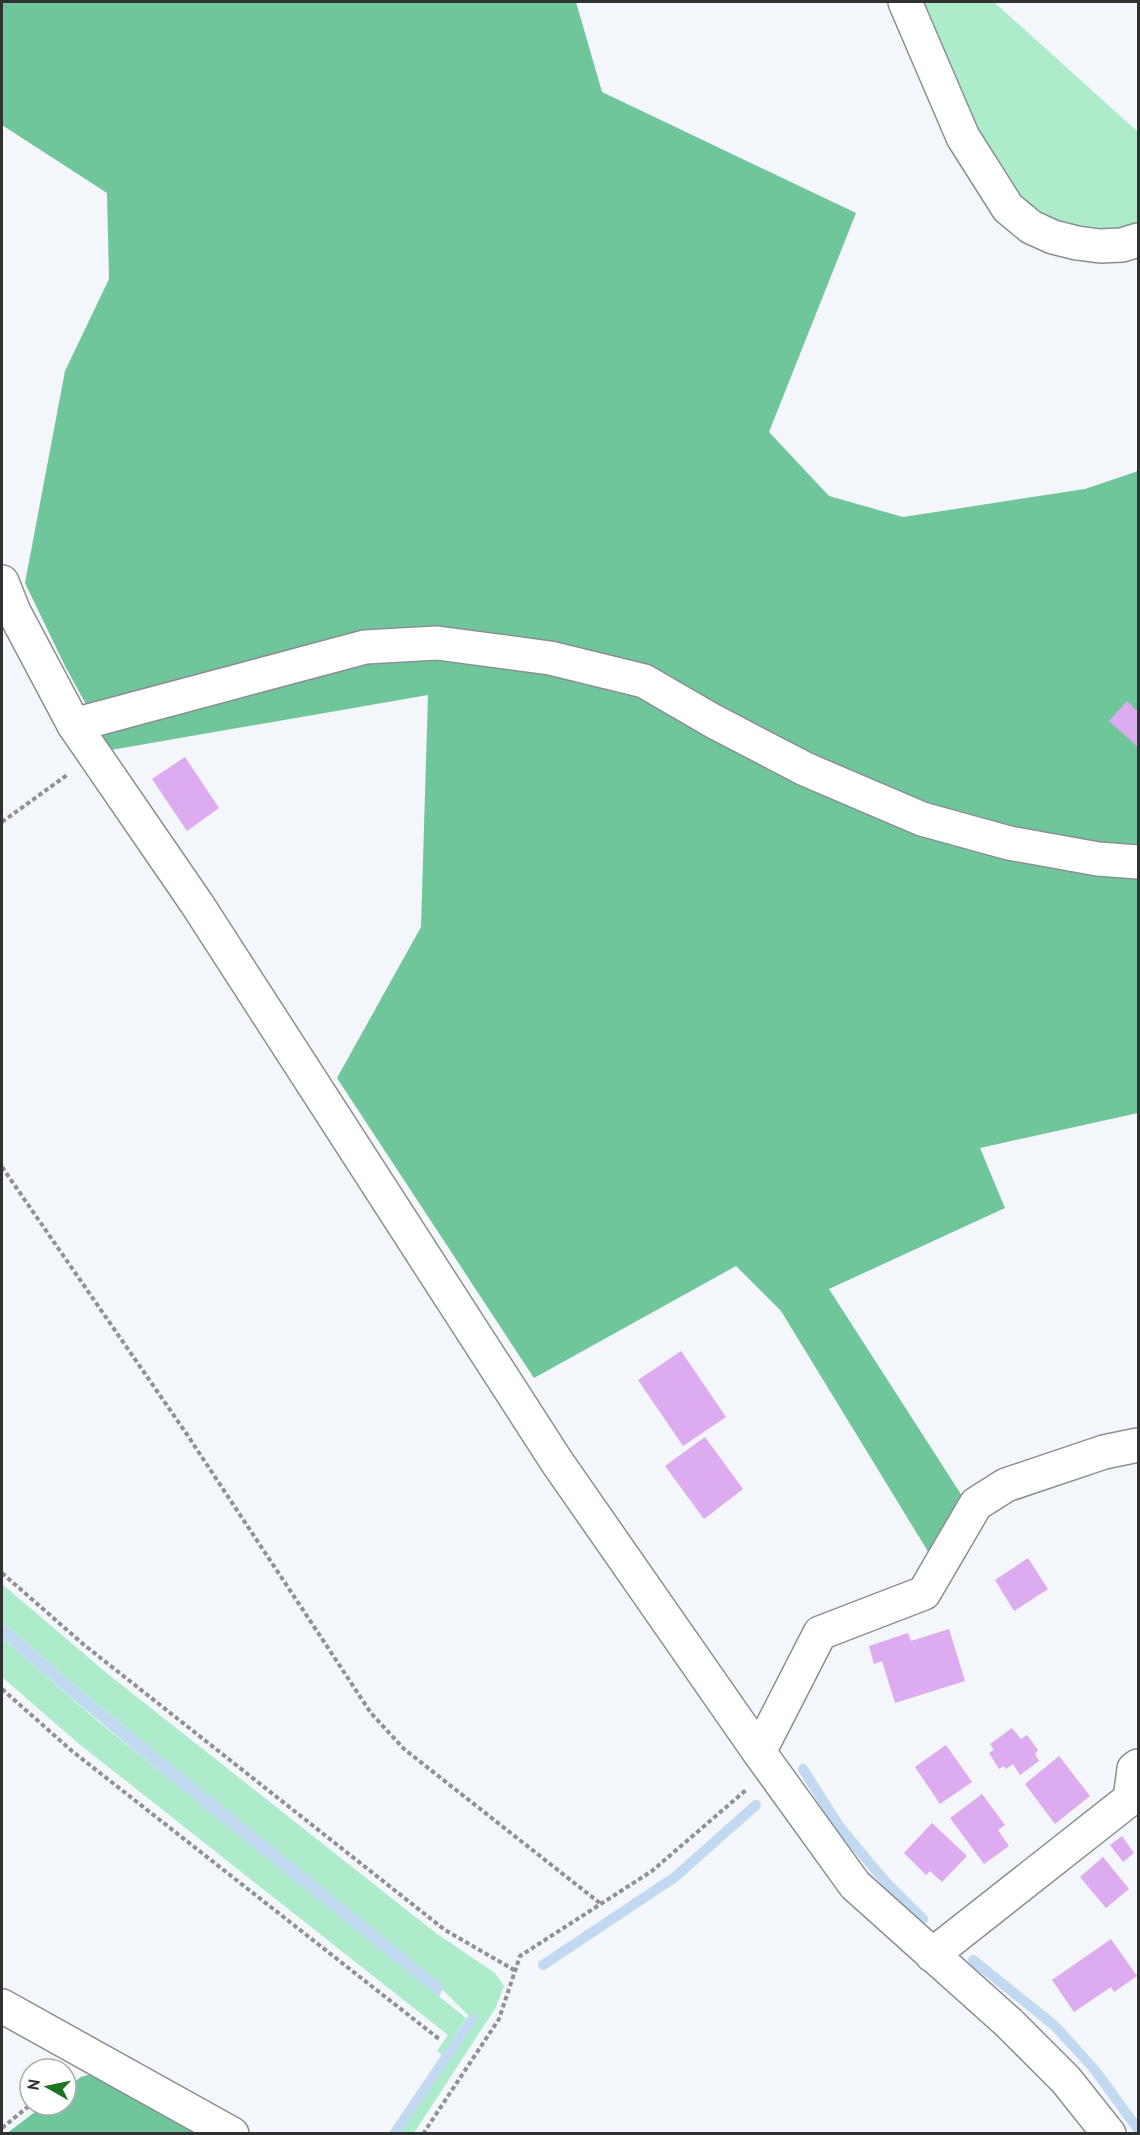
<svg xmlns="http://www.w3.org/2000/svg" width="1140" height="2135" viewBox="0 0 1140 2135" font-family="'PT Sans',sans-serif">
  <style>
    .green { fill: #adecca }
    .forest { fill: #6ec69a }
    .water { fill: #c2d9f2 }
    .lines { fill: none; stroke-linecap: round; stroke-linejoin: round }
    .stream { stroke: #c2d9f2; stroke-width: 10 }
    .building { fill: #ddabef }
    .street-casing { stroke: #8c8f92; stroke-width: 36 }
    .secondary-casing { stroke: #8c8f92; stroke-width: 36 }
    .path { stroke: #8f9194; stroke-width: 4; stroke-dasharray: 4.5 3; stroke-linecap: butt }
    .street { stroke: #fff; stroke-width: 33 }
    .secondary { stroke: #fff; stroke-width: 33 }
  </style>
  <rect width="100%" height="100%" fill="#f3f6fa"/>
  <g class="green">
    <path d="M915 2H994L1138 132V233L1075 234 1009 198Z"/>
    <path d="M2 1584 109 1675 437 1934 495 1973 504 1986 496 2007 414 2133H398L474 2021 442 1989 443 1986 96 1703 2 1622Z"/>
    <path d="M2 1638 100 1723 466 2018 442 2055 437 2051 448 2035 78 1743 2 1677Z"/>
  </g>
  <g class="forest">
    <path d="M2 2H576L602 92 856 213 769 432 829 496 903 517 1085 489 1138 471V1113L980 1148 1005 1208 829 1289 964 1499 932 1558 781 1311 736 1266 534 1378 337 1078 421 927 428 695 111 750 65 666 25 583 65 371 109 279 107 193 2 125Z"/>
    <path d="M100 2071 203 2134H6L44 2105H66V2088L81 2077Z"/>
  </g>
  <path class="water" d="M2 1622 96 1703 444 1986 439 1997C292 1878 144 1762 2 1638Z"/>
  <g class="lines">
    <g class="stream">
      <path d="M803 1769 839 1826 884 1880 923 1919"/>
      <path d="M973 1960 1055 2026 1094 2069 1138 2129"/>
      <path d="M543 1965 675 1877 756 1805"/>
      <path d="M394 2134 472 2019"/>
    </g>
  </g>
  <g class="building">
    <path d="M1127 701 1138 712V747L1109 721Z"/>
    <path d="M185 757 219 808 187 831 152 779Z"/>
    <path d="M681 1351 726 1417 683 1446 638 1380Z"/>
    <path d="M705 1437 743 1489 704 1519 665 1466Z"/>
    <path d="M1028 1558 1048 1589 1014 1611 995 1580Z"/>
    <path d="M949 1629 965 1681 895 1703 882 1661 874 1664 869 1646 908 1633 911 1641Z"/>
    <path d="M1012 1728 1021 1739 1027 1735 1038 1750 1035 1754 1039 1761 1020 1775 1013 1764 1006 1769 1004 1766 999 1769 989 1753 994 1750 990 1744Z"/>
    <path d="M946 1745 972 1782 940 1804 915 1767Z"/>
    <path d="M1059 1756 1090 1796 1055 1824 1025 1784Z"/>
    <path d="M982 1794 1005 1825 998 1830 1009 1846 984 1864 950 1818Z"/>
    <path d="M932 1823 967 1856 942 1882 930 1871 926 1875 904 1853Z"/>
    <path d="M1122 1836 1134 1853 1123 1862 1110 1845Z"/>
    <path d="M1103 1857 1129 1889 1106 1908 1080 1877Z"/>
    <path d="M1111 1939 1137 1976 1114 1992 1111 1987 1074 2012 1052 1980Z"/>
  </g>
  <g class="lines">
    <g class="street-casing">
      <g id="street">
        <path d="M905 2 963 137 1008 208 1031 227 1053 237 1077 243 1100 246 1122 245 1138 240"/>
        <path d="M74 725 197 904 557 1462 759 1752 855 1885 1009 2023 1066 2080 1109 2134"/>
        <path d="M759 1752 820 1633 924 1593 976 1504 1006 1485 1104 1452 1138 1445"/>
        <path d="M932 1955 1130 1799 1134 1769 1138 1766"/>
        <path d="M2 2006 232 2134"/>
      </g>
    </g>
    <g class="secondary-casing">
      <path id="secondary" d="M2 582 14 612 74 725 365 647 437 643 550 658 644 681 713 721 805 769 922 819 1009 843 1098 859 1138 862"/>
    </g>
    <g class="path">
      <path d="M2 822 67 775"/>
      <path d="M2 1167 186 1433 371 1713 404 1749 601 1904"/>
      <path d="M2 1573 83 1644 445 1930 514 1970"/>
      <path d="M2 1689 72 1751 439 2039"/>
      <path d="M2 2128 30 2105"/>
      <path d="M423 2134 499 2019 520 1956 652 1871 746 1790"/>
    </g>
    <use href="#street" class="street"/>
    <use href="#secondary" class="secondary"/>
  </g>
  <rect width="1140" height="2135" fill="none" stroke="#303132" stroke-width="6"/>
  <g transform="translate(48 2087) rotate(279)"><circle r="28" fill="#ffffff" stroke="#acadad" stroke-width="1.5"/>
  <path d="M0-4.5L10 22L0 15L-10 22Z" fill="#1d7421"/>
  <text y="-9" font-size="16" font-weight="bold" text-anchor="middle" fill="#303132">N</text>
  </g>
</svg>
